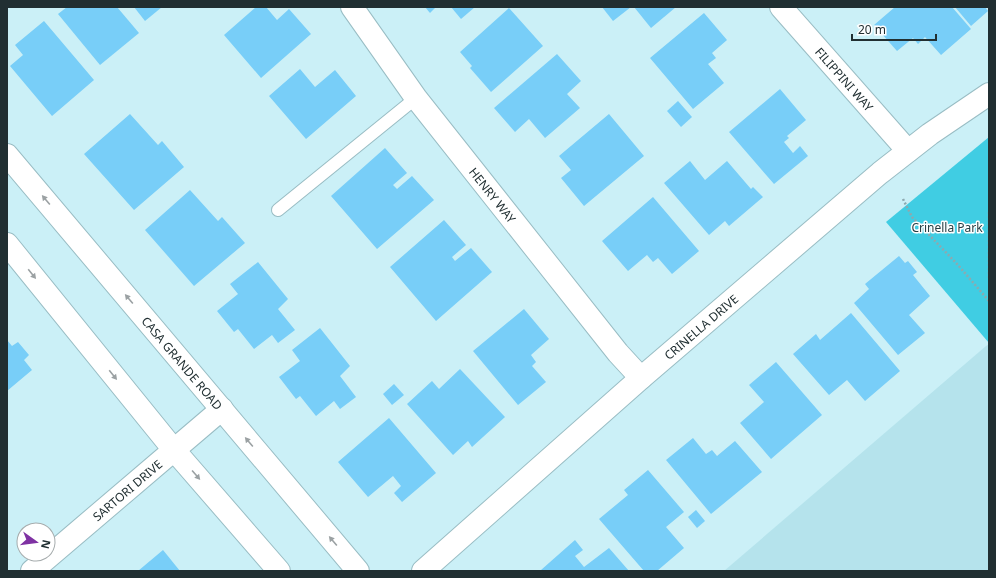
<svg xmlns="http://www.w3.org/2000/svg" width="996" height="578" viewBox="0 0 996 578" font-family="'Noto Sans',sans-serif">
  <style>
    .built { fill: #b5e3ec }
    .green { fill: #40cde3 }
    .building { fill: #78cef8 }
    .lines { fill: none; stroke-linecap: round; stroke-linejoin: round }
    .service-casing { stroke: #99bdc4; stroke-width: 14 }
    .minor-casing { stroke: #99bdc4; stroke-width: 24 }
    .secondary-casing { stroke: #99bdc4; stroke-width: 24 }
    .path { stroke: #8da9af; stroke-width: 2.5; stroke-dasharray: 2 2; stroke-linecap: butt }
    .service { stroke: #fff; stroke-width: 12 }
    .minor { stroke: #fff; stroke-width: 22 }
    .secondary { stroke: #fff; stroke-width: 22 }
    .oneway { fill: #9ba1a3 }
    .labels { text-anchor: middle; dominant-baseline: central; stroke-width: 3; stroke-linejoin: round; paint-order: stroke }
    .street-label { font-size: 12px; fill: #212f32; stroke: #fff }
    .park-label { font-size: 12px; fill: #263f44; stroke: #fff }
  </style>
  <rect width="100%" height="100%" fill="#cbf0f7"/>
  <path class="built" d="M989 344V571H724L986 346Z"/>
  <path class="green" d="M989 137V343L886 222Z"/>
  <g class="building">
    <path d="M67 7H117L139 33 100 65 58 14Z"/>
    <path d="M134 7H162L145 21Z"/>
    <path d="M256 7H266L277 20 289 9 311 34 261 78 224 35Z"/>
    <path d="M425 7H436L430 13Z"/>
    <path d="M451 7H475L461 19Z"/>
    <path d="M602 7H631L613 21Z"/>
    <path d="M634 7H676L651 28Z"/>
    <path d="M895 7H952L971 29 941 55 925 37 918 44 913 38 897 51 874 25Z"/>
    <path d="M955 7H985L988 11 971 26Z"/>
    <path d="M509 8 543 46 491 92 470 68 472 66 460 52Z"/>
    <path d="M704 13 727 40 712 53 716 58 708 64 724 83 693 109 650 58Z"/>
    <path d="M44 21 94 80 52 116 10 66 23 55 15 45Z"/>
    <path d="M557 54 581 81 567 94 580 108 545 138 529 119 515 132 494 108Z"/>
    <path d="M300 69 315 87 335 70 356 96 306 139 269 96Z"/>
    <path d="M780 89 806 120 787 136 789 138 784 142 793 153 800 146 808 156 774 184 729 132Z"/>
    <path d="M678 101 692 117 681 127 667 111Z"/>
    <path d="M130 114 158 145 162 141 184 167 134 210 84 154Z"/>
    <path d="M609 114 644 156 584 206 561 178 571 170 559 156Z"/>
    <path d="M385 148 407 173 393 185 397 189 412 176 434 200 377 249 331 196Z"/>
    <path d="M690 161 705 180 727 161 751 189 753 187 763 197 729 226 725 221 709 235 664 183Z"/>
    <path d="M190 190 218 221 222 217 245 243 194 286 145 230Z"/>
    <path d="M653 197 699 251 672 274 658 258 653 262 647 255 628 271 602 241Z"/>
    <path d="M444 220 466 245 452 257 455 261 471 248 492 272 436 321 390 267Z"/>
    <path d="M899 256 905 263 908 261 917 272 913 275 930 296 909 315 925 333 898 355 854 303 869 289 865 284Z"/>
    <path d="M258 262 288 299 278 309 295 330 278 343 272 335 254 349 238 329 234 332 217 311 238 294 230 284Z"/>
    <path d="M524 309 549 339 531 355 536 362 532 366 546 382 518 405 473 351Z"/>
    <path d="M851 313 900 371 865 401 847 380 829 395 793 354 816 334 820 340Z"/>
    <path d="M320 328 350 366 340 376 356 397 340 409 334 401 316 416 300 396 296 399 279 377 300 361 292 350Z"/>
    <path d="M7 340 12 346 18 342 29 355 24 360 32 370 7 391Z"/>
    <path d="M776 362 822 415 771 459 740 423 764 402 749 385Z"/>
    <path d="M460 369 505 417 472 447 468 441 453 455 407 404 432 381 439 389Z"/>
    <path d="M394 384 404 395 392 405 383 394Z"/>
    <path d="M389 418 436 473 402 502 394 493 401 486 393 476 368 497 338 462Z"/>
    <path d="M693 438 706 454 712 450 717 456 735 441 762 472 711 514 666 460Z"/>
    <path d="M648 470 684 512 666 527 684 548 657 571H644L599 519 628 495 624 490Z"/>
    <path d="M696 510 705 521 697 528 688 517Z"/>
    <path d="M575 540 583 550 575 556 584 567 609 548 629 571H542L541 570Z"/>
    <path d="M163 550 180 571H138Z"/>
  </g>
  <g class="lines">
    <g class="service-casing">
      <path id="service" d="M278 210 416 98"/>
    </g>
    <g class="minor-casing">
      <g id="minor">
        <path id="s1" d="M352 7 416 98 618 353 641 378"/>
        <path id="s2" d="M781 7 908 151"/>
        <path id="s3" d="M32 571 222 409"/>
        <path id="s4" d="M423 571 641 378 880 173 930 134 989 94"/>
      </g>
    </g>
    <g class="secondary-casing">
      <g id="secondary">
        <path id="s5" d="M7 155 358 571"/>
        <path d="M7 244 174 450 279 571"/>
      </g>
    </g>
    <g class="path">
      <path d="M903 199 912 217 958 265 989 301"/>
      <path d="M989 212V279"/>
    </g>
    <use href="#service" class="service"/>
    <use href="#minor" class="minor"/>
    <use href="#secondary" class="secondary"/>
  </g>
  <defs><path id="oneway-solid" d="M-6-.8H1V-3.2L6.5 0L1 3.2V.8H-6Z"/></defs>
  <g class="oneway">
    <use href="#oneway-solid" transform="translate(46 200) rotate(-130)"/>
    <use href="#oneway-solid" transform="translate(32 274) rotate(51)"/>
    <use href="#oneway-solid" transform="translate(129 299) rotate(-130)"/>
    <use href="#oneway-solid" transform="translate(113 375) rotate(51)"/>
    <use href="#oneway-solid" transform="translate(249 442) rotate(-130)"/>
    <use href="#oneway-solid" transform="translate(196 475) rotate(49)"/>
    <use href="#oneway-solid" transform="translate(333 541) rotate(-130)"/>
  </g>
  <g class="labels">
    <g class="street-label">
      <text stroke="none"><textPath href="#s2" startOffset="96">FILIPPINI WAY</textPath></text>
      <text stroke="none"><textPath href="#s1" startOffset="235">HENRY WAY</textPath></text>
      <text stroke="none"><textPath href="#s4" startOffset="370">CRINELLA DRIVE</textPath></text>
      <text stroke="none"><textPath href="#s5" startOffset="272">CASA GRANDE ROAD</textPath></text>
      <text stroke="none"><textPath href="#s3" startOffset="125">SARTORI DRIVE</textPath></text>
    </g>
    <g class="park-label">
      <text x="947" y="227">Crinella Park</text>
    </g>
  </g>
  <rect width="996" height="578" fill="none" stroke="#212f32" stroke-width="16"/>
  <g transform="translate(36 542) rotate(104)"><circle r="19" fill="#ffffff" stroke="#a6acad"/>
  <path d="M0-3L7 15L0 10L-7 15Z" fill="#7f32a3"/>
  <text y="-6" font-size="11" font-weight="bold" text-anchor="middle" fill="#212f32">N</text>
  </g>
  <path d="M852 34v6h84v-6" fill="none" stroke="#212f32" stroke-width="2"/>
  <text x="858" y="34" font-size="12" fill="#212f32" stroke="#ffffff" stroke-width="3" paint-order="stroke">20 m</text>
</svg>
